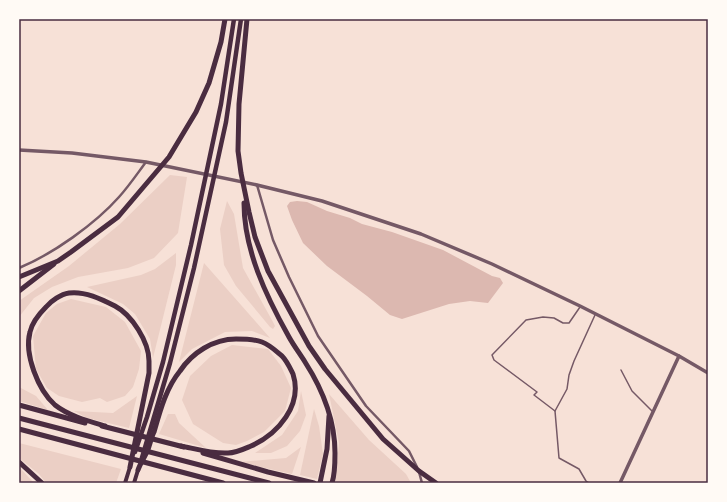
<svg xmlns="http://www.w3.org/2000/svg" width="727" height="502" viewBox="0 0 727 502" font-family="Figtree,sans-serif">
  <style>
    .green { fill: #ebcfc5 }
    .water { fill: #dcb8b0 }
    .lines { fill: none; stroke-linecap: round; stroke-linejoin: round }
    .service { stroke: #755966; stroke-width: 1.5 }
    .minor { stroke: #755966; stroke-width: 2.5 }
    .tertiary { stroke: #755966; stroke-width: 3.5 }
    .primary { stroke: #4a2c40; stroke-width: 4 }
    .trunk { stroke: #4a2c40; stroke-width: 4.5 }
    .motorway { stroke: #4a2c40; stroke-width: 5 }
    .neatline { fill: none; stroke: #4a2c40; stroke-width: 1.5 }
  </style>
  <rect width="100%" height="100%" fill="#f7e1d7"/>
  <g class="green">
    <path d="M170 175 187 177 178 233 154 258 128 268 78 277 52 287 34 298 19 317V301L69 266 120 224Z"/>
    <path d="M227 201 234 214 243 268 273 322 275 326 273 329 270 327 236 286 224 265 220 229Z"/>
    <path d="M176 253V265L153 358 150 339 135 314 123 304 87 287 141 275 155 269Z"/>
    <path d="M204 263 270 338 252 331 225 332 192 349 179 362Z"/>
    <path d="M71 299 106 307 125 322 141 351 139 369 133 387 125 396 107 402 100 398 82 402 59 396 47 388 36 369 33 336 46 313 57 304Z"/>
    <path d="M232 345 268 349 281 366 291 388 285 411 264 432 247 441 236 445 223 443 193 424 182 400 190 376 211 356Z"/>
    <path d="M19 387 36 396 48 410 19 401Z"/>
    <path d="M301 391 306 415 300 431 287 446 271 453H255L282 435 298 411Z"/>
    <path d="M329 394 369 440 406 474 411 483H335L339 443Z"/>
    <path d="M137 396 129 428 87 418 74 411 113 413Z"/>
    <path d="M314 409 319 426 323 454 317 479 300 475Z"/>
    <path d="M168 414H175L179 423 206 448 159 434Z"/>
    <path d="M19 443 121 469 116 483H46L39 474 19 458Z"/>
    <path d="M301 447 292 474 239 462 286 458Z"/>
    <path d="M19 468H20L34 483H19Z"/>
  </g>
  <path class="water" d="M297 201 307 202 327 211 350 218 362 224 392 232 443 250 492 276 500 278 503 283 488 303 470 301 449 304 402 319 390 315 367 296 327 266 303 243 292 220 287 206 290 202Z"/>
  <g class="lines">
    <g class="service">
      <path d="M621 370 632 391 652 411"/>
      <path d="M555 411 534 395 537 392 494 360 492 355 526 320 543 317 554 318 563 323H569L580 307"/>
      <path d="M589 483 586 481 579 469 559 458 555 411 567 389 569 375 574 361 595 315"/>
    </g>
    <g class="minor">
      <path d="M257 185 273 240 289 277 318 336 366 406 409 451 417 467"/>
      <path d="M19 268C53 254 95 224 119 197 129 186 137 174 146 162"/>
      <path d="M419 472 422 483"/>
    </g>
    <g class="tertiary">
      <path d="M19 150 72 153 146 162 257 185 322 201 421 234 492 264 580 306 679 356 708 373"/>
      <path d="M620 483 679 356"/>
    </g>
    <g class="primary">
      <path d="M125 483 130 467"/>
      <path d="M134 483 138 470"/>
    </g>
    <g class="trunk">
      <path d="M135 452 147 417 163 362 191 245 221 104 234 19"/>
      <path d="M141 461 170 363 194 268 226 122 241 19"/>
    </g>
    <g class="motorway">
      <path d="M247 19 239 104 238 151 241 173 249 212 255 237 268 271 309 346 325 369 383 439 419 471 436 483"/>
      <path d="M244 203C244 250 266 296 289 337 294 346 300 354 305 362 323 390 335 420 335 453 335 463 335 474 332 483"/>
      <path d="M19 277 58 261 71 252 118 217 169 157 196 112 209 83 221 42 225 19"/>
      <path d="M19 291 54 264"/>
      <path d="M19 405 85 423"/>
      <path d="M19 418 269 483"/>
      <path d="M102 426 184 447"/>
      <path d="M105 426C88 421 69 416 55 405 38 390 24 354 30 332 32 323 39 314 46 307 51 301 61 294 69 293 85 291 101 299 115 306 132 315 149 342 149 361 149 365 149 369 149 373L130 467"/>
      <path d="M19 429 223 483"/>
      <path d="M203 453 268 472 314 483"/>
      <path d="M19 462 42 483"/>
      <path d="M138 470C140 464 144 458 147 452 150 445 151 438 154 432 160 411 166 388 180 371 192 353 213 339 236 339 244 339 254 339 262 342 270 345 276 351 282 356 287 361 290 368 293 374 303 405 278 434 251 446 244 449 236 453 228 453 213 454 196 449 181 446"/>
      <path d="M320 483 327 449 329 416"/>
    </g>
  </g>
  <rect width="727" height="502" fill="none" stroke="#fffaf5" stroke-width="40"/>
  <rect x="20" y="20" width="687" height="462" class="neatline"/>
</svg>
